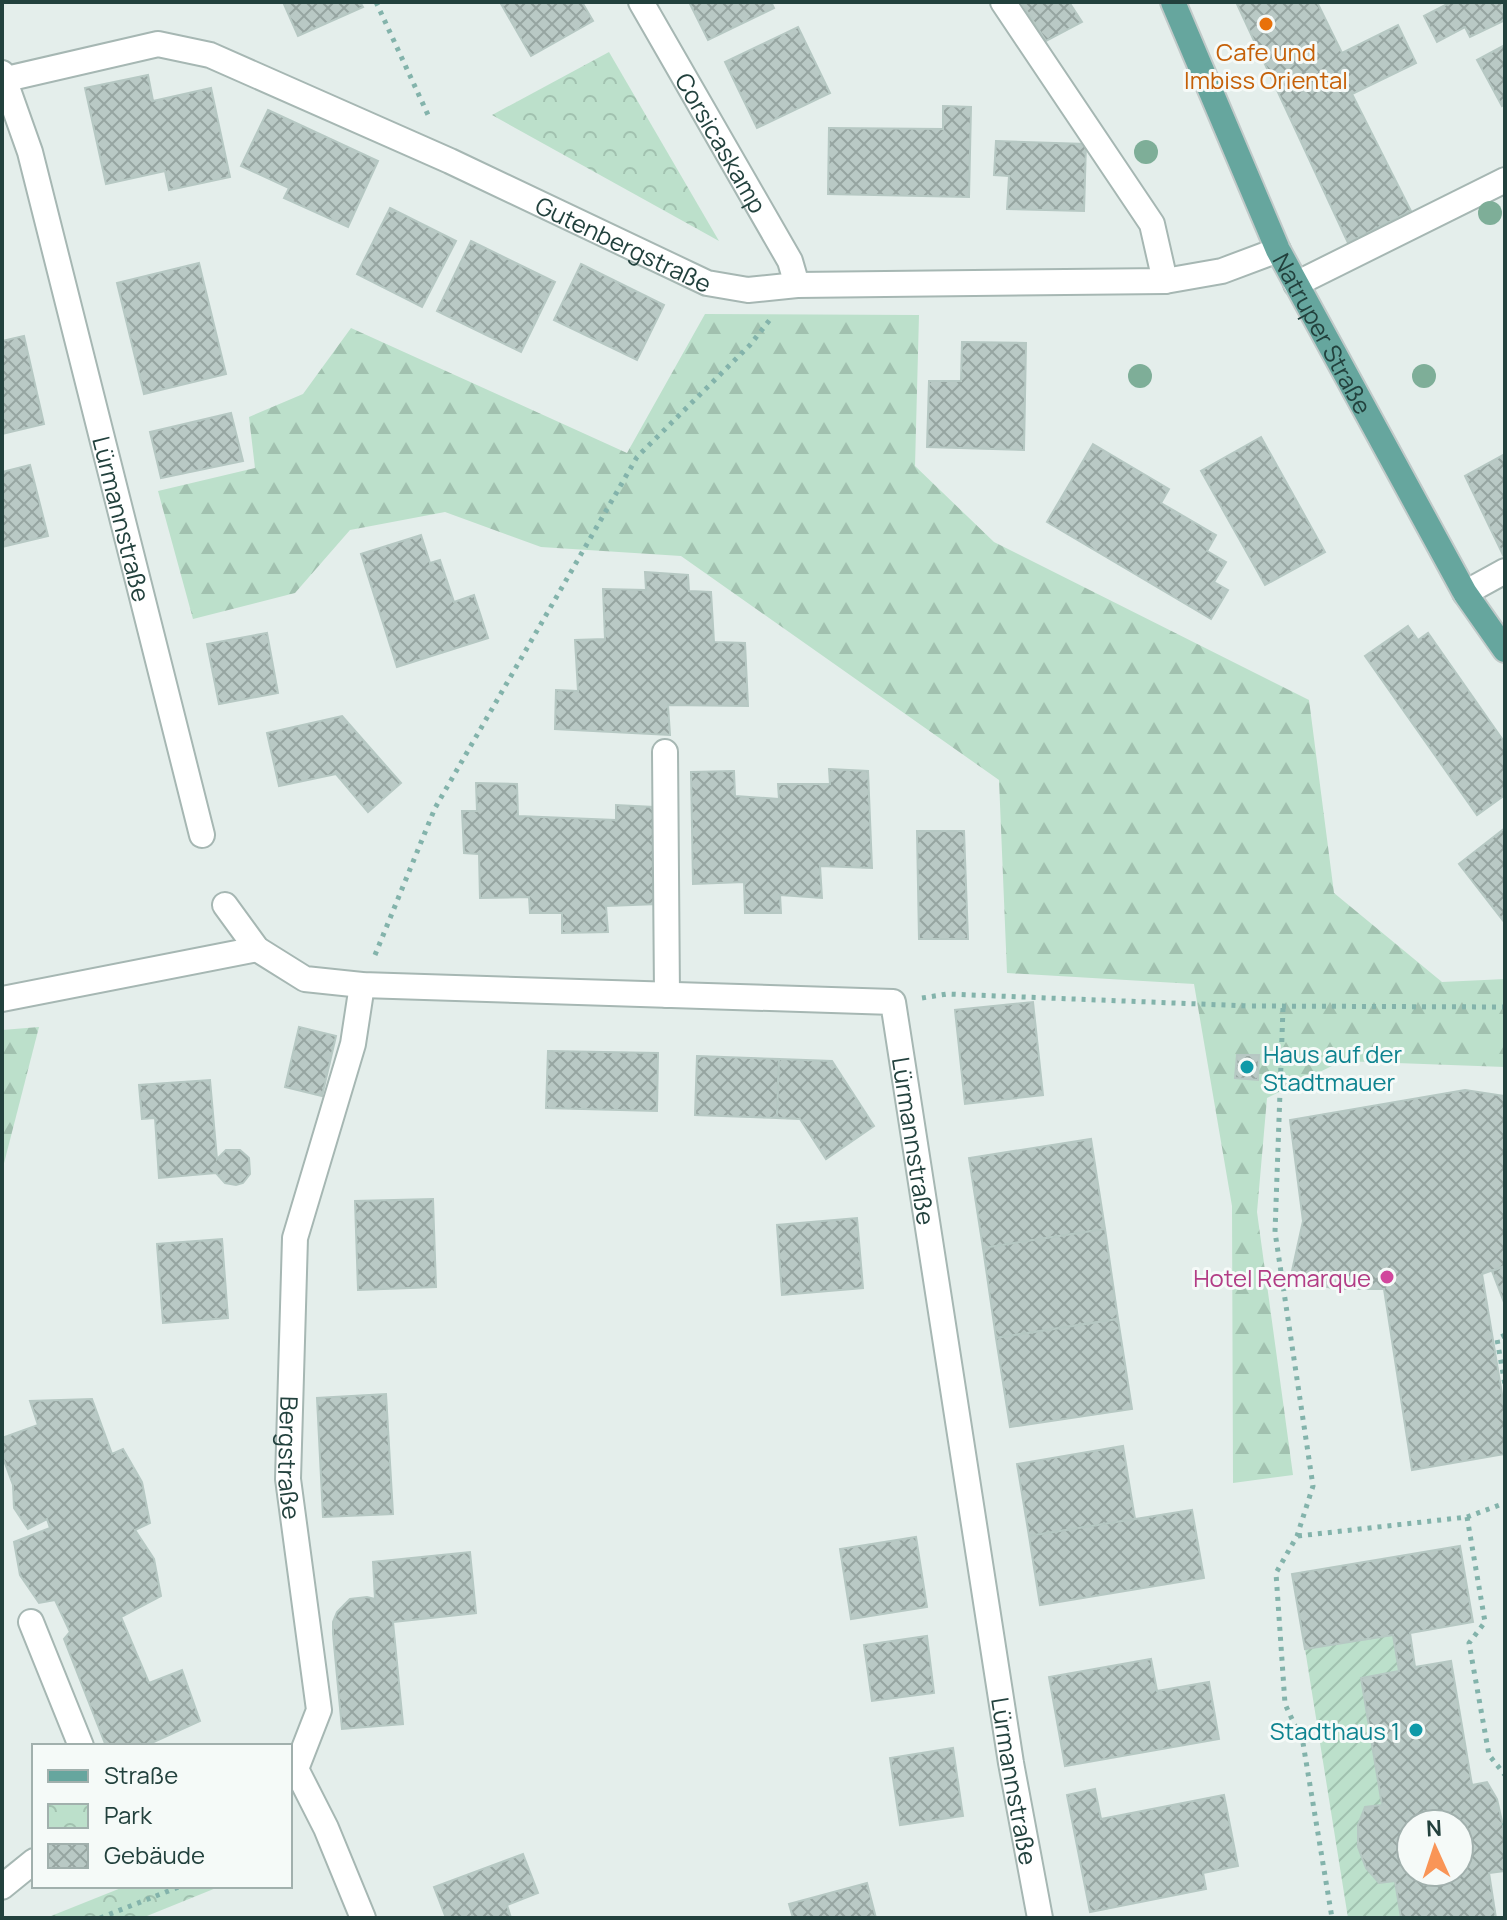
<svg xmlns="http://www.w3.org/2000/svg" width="1507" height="1920" viewBox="0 0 1507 1920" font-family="Manrope,sans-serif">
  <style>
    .forest { fill: url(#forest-firs) }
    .park { fill: url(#park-crowns) }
    .garden { fill: url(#garden-furrows) }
    .building { fill: url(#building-cross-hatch); stroke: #b6c8c3; stroke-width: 2; fill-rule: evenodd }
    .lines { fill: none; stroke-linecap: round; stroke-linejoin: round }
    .minor-casing { stroke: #a6b7b3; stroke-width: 28 }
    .major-casing { stroke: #c1cac9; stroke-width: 28 }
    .path { stroke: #83b3ab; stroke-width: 5; stroke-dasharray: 4 6; stroke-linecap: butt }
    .minor { stroke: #fff; stroke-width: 24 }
    .major { stroke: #66a69e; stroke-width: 24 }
    .tree { fill: #7eae98 }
    .food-dot { fill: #e8710a; stroke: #f5faf8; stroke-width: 3 }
    .culture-dot { fill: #0f9aa8; stroke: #f5faf8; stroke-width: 3 }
    .hotel-dot { fill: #d1479c; stroke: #f5faf8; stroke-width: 3 }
    .labels { text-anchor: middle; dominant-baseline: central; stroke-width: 6; stroke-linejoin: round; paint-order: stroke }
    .food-label { font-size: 24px; fill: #c56008; stroke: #f5faf8 }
    .street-label { font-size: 24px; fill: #22413d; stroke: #f5faf8 }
    .culture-label { font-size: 24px; fill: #0d838f; stroke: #f5faf8; text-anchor: start }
    .hotel-label { font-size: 24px; fill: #b23c85; stroke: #f5faf8; text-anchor: end }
  </style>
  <defs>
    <pattern id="forest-firs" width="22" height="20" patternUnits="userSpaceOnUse" patternTransform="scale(2)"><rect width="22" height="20" fill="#bce0cb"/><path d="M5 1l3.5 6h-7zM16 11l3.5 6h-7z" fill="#a1c1af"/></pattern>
    <pattern id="park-crowns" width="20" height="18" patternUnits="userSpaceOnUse" patternTransform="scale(2)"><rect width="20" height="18" fill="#bce0cb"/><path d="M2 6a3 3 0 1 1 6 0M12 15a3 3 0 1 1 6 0" fill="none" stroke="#a1c1af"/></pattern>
    <pattern id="garden-furrows" width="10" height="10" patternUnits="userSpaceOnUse" patternTransform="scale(2)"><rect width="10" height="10" fill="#bce0cb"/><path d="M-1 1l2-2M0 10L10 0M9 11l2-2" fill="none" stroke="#a1c1af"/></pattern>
    <pattern id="building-cross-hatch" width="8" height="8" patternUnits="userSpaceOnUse" patternTransform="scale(2)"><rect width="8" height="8" fill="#b9c9c5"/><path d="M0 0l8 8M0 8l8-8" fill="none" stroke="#96a5a1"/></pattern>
  </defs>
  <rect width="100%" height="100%" fill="#e4eeeb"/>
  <g class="forest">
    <path d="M705 314 919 315 915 466 994 542 1309 700 1334 893 1442 982 1505 979V1067L1342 1061 1267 1098 1257 1212 1293 1475 1233 1483 1232 1206 1194 984 1007 973 999 780 681 556 541 547 445 512 350 530 295 593 193 619 158 491 255 468 249 417 303 394 351 328 627 453Z"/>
    <path d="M39 1027 2 1171V1030Z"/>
  </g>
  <g class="park">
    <path d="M609 52 719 241 492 115Z"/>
    <path d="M126 1886H221L142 1918H46Z"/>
  </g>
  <path class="garden" d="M1393 1635 1399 1671 1361 1678 1382 1805 1358 1847 1366 1868 1379 1883 1395 1881 1401 1918H1348L1305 1649Z"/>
  <g class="building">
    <path d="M283 2H360L363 7 298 36Z"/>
    <path d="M500 2H582L593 21 531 56Z"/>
    <path d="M689 2H771L774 8 708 40Z"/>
    <path d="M1021 2H1069L1082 22 1046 41Z"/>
    <path d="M1236 2H1317L1342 53 1398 25 1416 63 1352 94 1411 211 1348 243Z"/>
    <path d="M1451 2H1505V20L1470 37 1465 27 1437 42 1424 16Z"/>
    <path d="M798 27 830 93 757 128 725 62Z"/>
    <path d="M1505 45V104L1502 106 1477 60Z"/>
    <path d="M148 75 153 101 211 88 230 177 169 190 165 171 106 184 85 88Z"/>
    <path d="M943 106 971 107 969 197 828 194 829 128 943 129Z"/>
    <path d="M268 110 378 161 348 227 284 198 289 188 241 166Z"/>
    <path d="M996 141 1086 144 1084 211 1007 209 1009 176 994 175Z"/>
    <path d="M390 208 456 241 422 307 357 274Z"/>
    <path d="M471 241 555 282 521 352 437 311Z"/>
    <path d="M199 263 226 374 144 394 117 283Z"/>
    <path d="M581 264 664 305 637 360 554 320Z"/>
    <path d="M24 336 44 424 2 434V341Z"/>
    <path d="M962 342 1026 343 1024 450 927 447 929 381H961Z"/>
    <path d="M231 413 243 461 161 478 150 432Z"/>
    <path d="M1261 437 1325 552 1265 585 1201 471Z"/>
    <path d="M1093 444 1169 489 1161 503 1216 535 1207 551 1226 562 1214 582 1228 590 1211 619 1047 522Z"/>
    <path d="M1505 454V559L1465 476Z"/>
    <path d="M30 465 48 536 2 547V472Z"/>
    <path d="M421 535 430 563 440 560 454 602 474 595 488 638 397 667 361 554Z"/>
    <path d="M645 572 688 575 689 591 711 592 714 642 745 643 748 706 668 705 670 735 555 729 556 690 578 691 575 640 605 639 603 589 646 590Z"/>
    <path d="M1408 626 1418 640 1428 633 1505 743V795L1477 815 1365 656Z"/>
    <path d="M267 633 278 693 219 704 207 644Z"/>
    <path d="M342 716 401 783 368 812 336 774 279 786 267 733Z"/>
    <path d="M829 769 868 771 872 868 820 866 822 898 780 895 781 913H745L744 882 693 884 691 772 734 771 735 796 779 799 778 784H830Z"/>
    <path d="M476 783 517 784 518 816 616 820V805L654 807 658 904 606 906 608 932 562 933V913H530L529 897 480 898 479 854 464 853 462 811H477Z"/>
    <path d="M1505 828V923L1459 864Z"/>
    <path d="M917 831H964L968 939H919Z"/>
    <path d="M1033 1002 1043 1095 965 1104 955 1010Z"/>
    <path d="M299 1027 336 1036 322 1096 285 1087Z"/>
    <path d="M548 1051 658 1053 657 1111 546 1108Z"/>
    <path d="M1237 1055H1259L1258 1080 1235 1078Z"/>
    <path d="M697 1056 779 1059 777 1118 695 1115Z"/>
    <path d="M779 1059 832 1061 874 1126 826 1159 800 1119 777 1118Z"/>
    <path d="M210 1080 217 1159 226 1150H240L249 1158 250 1174 243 1183 236 1185 225 1183 216 1173 159 1178 155 1118 142 1119 139 1085Z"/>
    <path d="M1465 1090 1505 1096V1266L1482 1274 1505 1412V1454L1412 1470 1384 1289H1338L1290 1280 1303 1221 1290 1120Z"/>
    <path d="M1091 1139 1105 1229 983 1248 969 1158Z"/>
    <path d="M433 1199 436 1287 358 1290 355 1201Z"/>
    <path d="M857 1218 863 1288 782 1295 777 1225Z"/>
    <path d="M1105 1229 1118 1319 996 1338 983 1248Z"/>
    <path d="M222 1239 228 1318 163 1323 157 1244Z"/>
    <path d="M1505 1266V1305L1492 1271Z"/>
    <path d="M1118 1319 1132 1409 1010 1427 996 1338Z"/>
    <path d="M386 1394 393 1514 323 1517 317 1398Z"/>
    <path d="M92 1399 112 1454 123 1449 142 1482 150 1523 135 1530 154 1559 161 1596 121 1617 149 1683 182 1670 200 1721 145 1746H106L64 1639 70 1632 55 1600 39 1603 20 1575 14 1542 50 1528 47 1519 28 1529 14 1508 13 1485 2 1455V1438L38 1425 30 1401Z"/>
    <path d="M1123 1446 1135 1519 1029 1536 1017 1464Z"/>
    <path d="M1192 1510 1204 1578 1040 1605 1029 1536Z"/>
    <path d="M916 1537 927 1607 851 1619 840 1549Z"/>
    <path d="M1460 1546 1473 1622 1410 1633 1415 1667 1451 1661 1472 1785 1487 1782 1497 1799 1503 1826 1505 1859 1504 1871 1489 1873 1496 1918H1401L1395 1881 1379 1883 1366 1868 1358 1847V1825L1365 1807 1382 1805 1361 1678 1399 1671 1393 1635 1305 1649 1292 1574ZM1411 1824H1459V1872H1411Z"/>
    <path d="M470 1552 476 1613 393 1622 403 1724 342 1729 333 1634V1622L337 1612 350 1599 367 1597 375 1599 373 1562Z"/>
    <path d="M927 1636 934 1693 872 1701 864 1645Z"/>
    <path d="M1151 1659 1157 1691 1209 1682 1219 1739 1065 1766 1049 1677Z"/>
    <path d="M953 1748 963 1816 900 1825 890 1758Z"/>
    <path d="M1095 1789 1101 1819 1224 1795 1238 1866 1203 1873 1206 1889 1090 1912 1067 1795Z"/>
    <path d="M523 1854 538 1893 507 1905 511 1918H446L434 1887Z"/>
    <path d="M867 1883 876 1918H793L789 1904Z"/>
  </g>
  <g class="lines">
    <g class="minor-casing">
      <g id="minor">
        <path id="s1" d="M641 2 790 261 797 285"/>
        <path d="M1003 2 1152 224 1165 281"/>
        <path id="s2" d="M2 73 30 152 202 835"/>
        <path id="s3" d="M2 80 158 44 210 55 450 161 707 283 748 290 797 285 1165 281 1222 271 1278 250"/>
        <path d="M1296 284 1505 180"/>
        <path d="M1465 593 1505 571"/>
        <path d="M665 752 667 995"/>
        <path id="s4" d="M225 905 257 949 305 979 362 985 893 1002 1011 1763 1040 1918"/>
        <path id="s5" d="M362 985 353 1044 295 1238 288 1479 319 1710 296 1769 326 1828 363 1918"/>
        <path d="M2 999 257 949"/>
        <path d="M31 1622 81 1746"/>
        <path d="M2 1887 34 1861"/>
      </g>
    </g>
    <g class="major-casing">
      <g id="major">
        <path id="s6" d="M1173 2 1278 250 1465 593 1505 650"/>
      </g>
    </g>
    <g class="path">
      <path d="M376 2 429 117"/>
      <path d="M375 955 435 808 637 457 750 345 772 317"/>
      <path d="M922 998 947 994 1250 1006"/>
      <path d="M1252 1006 1505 1007"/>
      <path d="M1283 1008 1275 1232 1313 1486 1297 1536 1276 1573 1285 1704 1303 1743 1332 1918"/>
      <path d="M1505 1335 1497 1339 1505 1385"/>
      <path d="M1467 1517 1485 1622 1469 1643 1489 1755 1505 1775"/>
      <path d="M1298 1536 1467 1517 1505 1503"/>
      <path d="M1503 1826 1505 1825"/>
      <path d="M100 1918 181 1886"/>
    </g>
    <use href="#minor" class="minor"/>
    <use href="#major" class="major"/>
  </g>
  <g class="tree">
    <circle cx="1146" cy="152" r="12"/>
    <circle cx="1490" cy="213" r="12"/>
    <circle cx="1140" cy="376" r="12"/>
    <circle cx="1424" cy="376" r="12"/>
  </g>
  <circle class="food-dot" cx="1266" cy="24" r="8"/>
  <g class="culture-dot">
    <circle cx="1247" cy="1067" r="8"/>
    <circle cx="1416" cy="1730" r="8"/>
  </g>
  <circle class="hotel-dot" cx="1387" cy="1277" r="8"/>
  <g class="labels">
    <g class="food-label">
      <text x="1266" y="51">Cafe und<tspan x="1266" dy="28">Imbiss Oriental</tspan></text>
    </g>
    <g class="street-label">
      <text stroke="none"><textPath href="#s1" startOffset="162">Corsicaskamp</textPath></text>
      <text stroke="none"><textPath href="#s3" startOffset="668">Gutenbergstraße</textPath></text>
      <text stroke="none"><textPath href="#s6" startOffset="364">Natruper Straße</textPath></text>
      <text stroke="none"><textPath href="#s2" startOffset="462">Lürmannstraße</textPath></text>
      <text stroke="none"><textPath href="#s4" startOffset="840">Lürmannstraße</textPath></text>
      <text stroke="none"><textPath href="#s5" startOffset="482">Bergstraße</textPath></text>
      <text stroke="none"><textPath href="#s4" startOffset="1488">Lürmannstraße</textPath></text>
    </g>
    <g class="culture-label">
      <text x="1263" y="1053">Haus auf der<tspan x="1263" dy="28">Stadtmauer</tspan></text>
      <text x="1400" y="1730" text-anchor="end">Stadthaus 1</text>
    </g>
    <g class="hotel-label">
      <text x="1371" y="1277">Hotel Remarque</text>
    </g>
  </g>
  <rect width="1507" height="1920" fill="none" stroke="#22413d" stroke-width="8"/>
  <rect x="32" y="1744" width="260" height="144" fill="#f5faf8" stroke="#a1b0ad" stroke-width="2"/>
  <rect x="48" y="1770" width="40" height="12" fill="#66a69e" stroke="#a1b0ad" stroke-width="2"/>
  <text x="104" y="1784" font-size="24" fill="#22413d">Straße</text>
  <rect x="48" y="1804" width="40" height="24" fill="url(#park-crowns)" stroke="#a1b0ad" stroke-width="2"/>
  <text x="104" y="1824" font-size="24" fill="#22413d">Park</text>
  <rect x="48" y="1844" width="40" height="24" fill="url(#building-cross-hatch)" stroke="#a1b0ad" stroke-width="2"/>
  <text x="104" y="1864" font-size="24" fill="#22413d">Gebäude</text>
  <g transform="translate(1435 1848) rotate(357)"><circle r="38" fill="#f5faf8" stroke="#a1b0ad" stroke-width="2"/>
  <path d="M0-6L14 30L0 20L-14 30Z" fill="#f99557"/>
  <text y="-12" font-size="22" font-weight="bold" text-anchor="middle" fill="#22413d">N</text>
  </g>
</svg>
